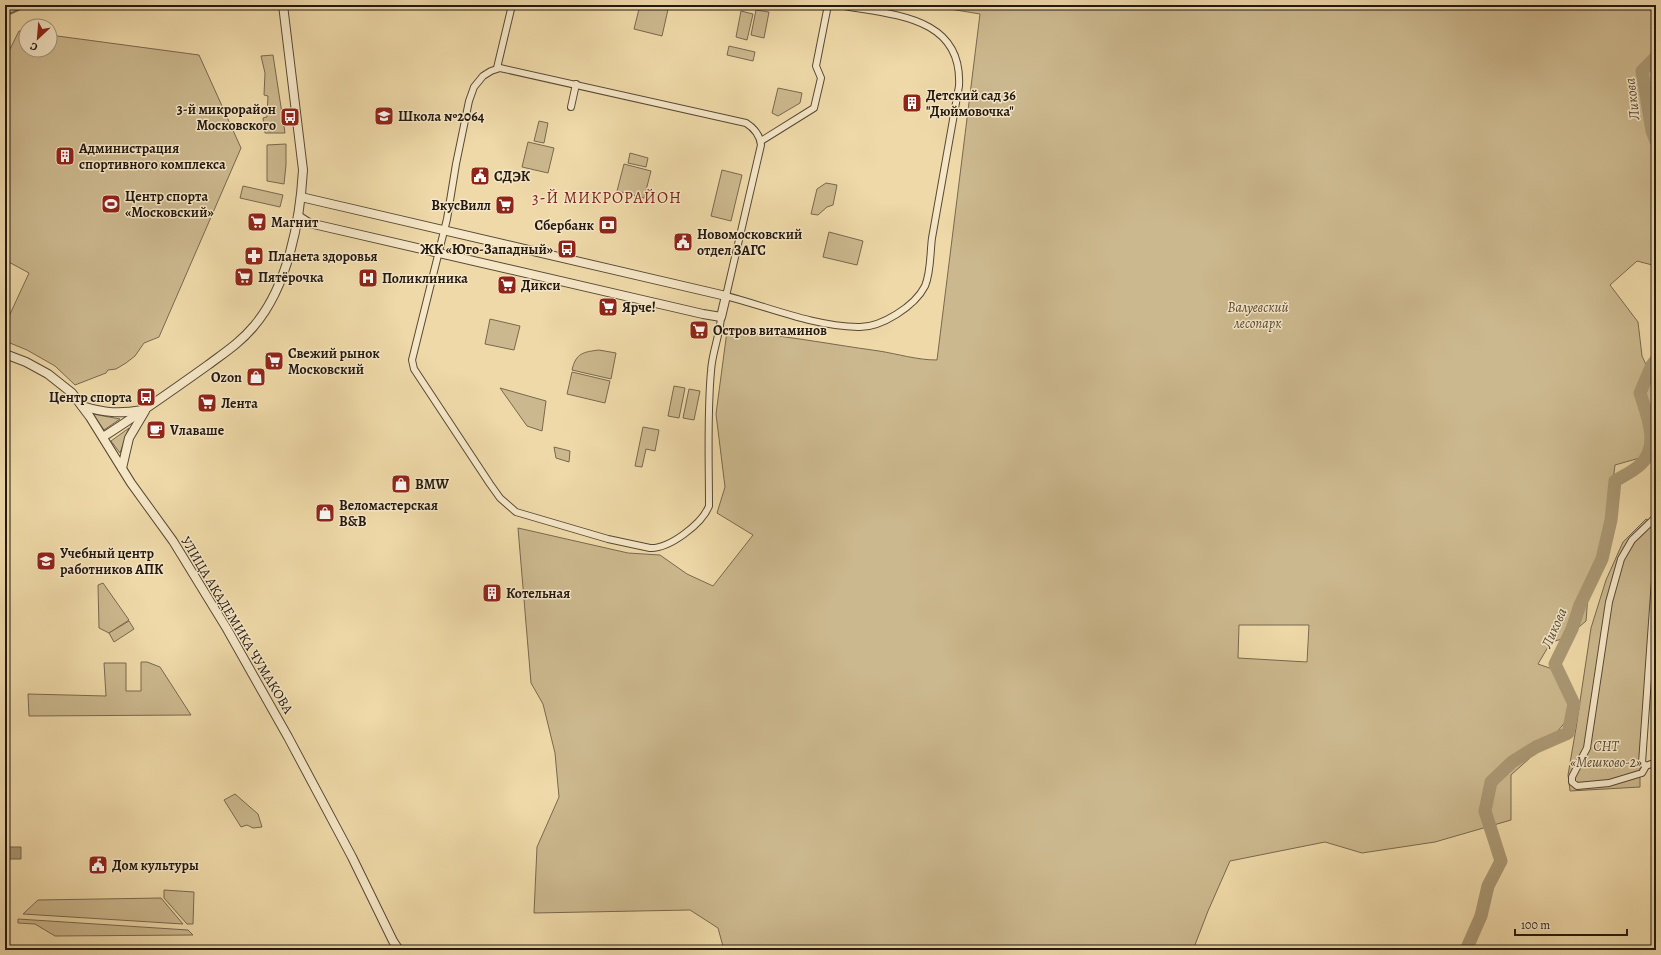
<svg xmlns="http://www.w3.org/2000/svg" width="1661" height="955" viewBox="0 0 1661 955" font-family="Alegreya,serif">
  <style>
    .green { fill: #ccb88e; stroke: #78684f; fill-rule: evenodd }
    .water { fill: #aa9874; stroke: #74654c }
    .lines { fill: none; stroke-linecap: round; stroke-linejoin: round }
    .stream { stroke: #74654c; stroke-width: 2 }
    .river { stroke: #aa9874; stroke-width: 13 }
    .minor-casing { stroke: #564936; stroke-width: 8 }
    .tertiary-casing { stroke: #564936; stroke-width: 10 }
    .minor { stroke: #f5e6c6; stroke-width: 6 }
    .tertiary { stroke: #f5e6c6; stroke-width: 8 }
    .labels { text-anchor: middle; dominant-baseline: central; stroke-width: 3; stroke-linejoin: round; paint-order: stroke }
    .poi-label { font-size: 14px; font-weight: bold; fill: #231910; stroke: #f5e6c6; text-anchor: start }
    .park-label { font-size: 14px; font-style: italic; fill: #564936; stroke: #f5e6c6 }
    .street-label { font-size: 14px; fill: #231910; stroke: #f5e6c6 }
    .water-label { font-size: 15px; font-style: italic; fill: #594c38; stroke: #f5e6c6 }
    .quarter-label { font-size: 16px; letter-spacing: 1px; fill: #7a1f14; stroke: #f5e6c6 }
  </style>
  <rect width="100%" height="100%" fill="#efd9a8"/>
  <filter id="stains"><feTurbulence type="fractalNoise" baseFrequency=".005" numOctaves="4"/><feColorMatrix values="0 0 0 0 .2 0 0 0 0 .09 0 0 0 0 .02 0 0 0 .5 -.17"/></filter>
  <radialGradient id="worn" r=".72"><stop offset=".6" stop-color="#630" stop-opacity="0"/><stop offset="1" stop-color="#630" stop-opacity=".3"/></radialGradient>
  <g class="green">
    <path d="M640 5H669L662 36 634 29Z"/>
    <path d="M926 5H1656V81L1642 86 1648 121 1656 130V266L1637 261 1610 285 1638 322 1642 356 1655 384 1654 454 1615 465 1606 535 1589 583 1586 621 1566 638 1551 642 1538 664 1564 673 1577 708 1552 738 1511 775V820L1435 842 1362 853 1325 842 1230 861 1208 911 1193 950H724L718 928 690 910 534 913 537 847 559 797 555 753 543 704 531 683 518 528 628 553 660 555 687 574 713 586 753 535 717 513 725 487 716 414 727 331C778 334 828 344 879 351 898 354 917 360 937 360L980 14ZM1239 625H1309L1307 662 1238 658Z"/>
    <path d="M756 10 769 12 764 38 751 35Z"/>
    <path d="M741 11 753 14 747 40 736 37Z"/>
    <path d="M19 31 26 32V50H50V35L199 55 241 148 159 337 144 343 135 356 126 363 116 369 108 370 106 373 75 385 55 366 27 350 5 341V325L29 273 5 260V59Z"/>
    <path d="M729 46 755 52 753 61 727 55Z"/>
    <path d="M273 55 285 133H265L263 118 267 117 268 96 264 95 265 73 261 56Z"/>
    <path d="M778 88 802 93 800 103 778 116 772 113Z"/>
    <path d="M539 121 548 123 544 143 534 141Z"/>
    <path d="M528 142 554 148 548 173 522 167Z"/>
    <path d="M286 144V165L284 184 267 181V145Z"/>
    <path d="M630 153 648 158 646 167 628 163Z"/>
    <path d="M624 164 651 171 644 198 617 191Z"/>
    <path d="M722 170 742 175 731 221 711 216Z"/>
    <path d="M826 183 837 185 833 205 827 207 818 215 811 214 817 189Z"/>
    <path d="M243 186 283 195 280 207 240 198Z"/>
    <path d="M829 232 863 241 857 265 823 257Z"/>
    <path d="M490 319 520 326 514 350 485 344Z"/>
    <path d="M599 350 616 353 611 379 572 370C576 353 583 352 599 350Z"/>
    <path d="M572 372 610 381 605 403 567 394Z"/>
    <path d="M674 386 685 388 679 418 668 416Z"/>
    <path d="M500 388 546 401 542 431 527 426Z"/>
    <path d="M689 389 700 391 694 420 683 418Z"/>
    <path d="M93 414 120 419 104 430Z"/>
    <path d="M643 427 659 430 655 451 646 449 642 467 635 466Z"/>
    <path d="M129 428 120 453 111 441Z"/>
    <path d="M554 447 570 451 569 462 556 458Z"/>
    <path d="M1646 519 1656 523 1654 585 1640 768V787L1570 791 1568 775 1576 728 1591 628 1606 580 1623 542Z"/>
    <path d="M103 583 129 620 109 633 99 628 98 585Z"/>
    <path d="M129 621 134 629 114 642 109 633Z"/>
    <path d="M141 662H147L160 667 191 715 29 716 28 694 106 696 104 663H126V691H141Z"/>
    <path d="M235 794 258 814 262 827 253 828 247 825 241 827 224 800Z"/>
    <path d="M164 890 194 892 193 924H187L164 898Z"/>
    <path d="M161 898 183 924 23 914 38 900Z"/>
    <path d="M18 919 188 930 193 935 55 936 35 924 18 923Z"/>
  </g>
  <path class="water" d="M6 847H21V859H7Z"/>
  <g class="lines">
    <path class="stream" d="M5 16 29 5"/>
    <g class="river">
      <path d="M1656 57 1642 71 1652 131 1656 141"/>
      <path d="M1466 950 1481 916 1488 886 1501 861 1485 811 1491 782 1512 762 1536 747 1568 733 1574 704 1555 664 1572 629 1580 605 1602 559 1611 520 1615 481C1623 476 1634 471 1641 464 1660 446 1647 415 1640 393L1652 365 1656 360"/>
    </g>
    <g class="minor-casing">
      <g id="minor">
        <path d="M497 68 512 5"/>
        <path d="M571 107 576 84"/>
        <path d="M761 141 814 108 821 78 816 66 828 5"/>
        <path d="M721 317C720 335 712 352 711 371 707 416 709 461 709 506 702 524 669 549 650 548L608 539 516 512 500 498 490 484 414 369 412 360 447 219 456 164 469 101 474 87 483 76 491 71 500 68 746 123C754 128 760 136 761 145L726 296C769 307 812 326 858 327 881 328 915 306 925 286 931 272 930 253 932 238 941 187 950 137 959 86 963 15 891 15 839 5"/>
        <path d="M1656 517 1632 540 1621 559 1609 602 1587 748 1572 777V782L1577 786 1609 783 1642 773 1646 766 1656 762"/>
        <path d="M1646 766 1642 763 1656 566"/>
      </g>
    </g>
    <g class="tertiary-casing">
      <g id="tertiary">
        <path d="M298 216 309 223 703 314 721 317 726 296 301 197"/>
        <path d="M5 354 26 362 48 374 72 393 90 417 131 483 173 541 227 629 288 737 352 857 393 941 399 950"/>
        <path d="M82 406C105 413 119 414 142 410"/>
        <path d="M103 437C139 414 173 390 208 365 224 353 241 342 254 326 288 286 300 221 303 170L283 5"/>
        <path d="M122 468 129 438 145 411"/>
      </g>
    </g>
    <use href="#minor" class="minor"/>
    <use href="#tertiary" class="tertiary"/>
  </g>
  <defs>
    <g id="building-square" transform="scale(1)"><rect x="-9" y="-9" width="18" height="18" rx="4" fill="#8f2418" stroke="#f5e6c6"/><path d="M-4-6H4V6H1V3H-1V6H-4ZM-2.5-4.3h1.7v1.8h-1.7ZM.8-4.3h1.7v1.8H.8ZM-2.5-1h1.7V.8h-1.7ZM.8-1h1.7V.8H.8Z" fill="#fff"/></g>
    <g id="school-square" transform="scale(1)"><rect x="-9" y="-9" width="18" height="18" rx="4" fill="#8f2418" stroke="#f5e6c6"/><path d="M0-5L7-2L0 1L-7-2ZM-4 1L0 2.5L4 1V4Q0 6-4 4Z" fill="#fff"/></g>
    <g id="bus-square" transform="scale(1)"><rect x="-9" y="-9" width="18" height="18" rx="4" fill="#8f2418" stroke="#f5e6c6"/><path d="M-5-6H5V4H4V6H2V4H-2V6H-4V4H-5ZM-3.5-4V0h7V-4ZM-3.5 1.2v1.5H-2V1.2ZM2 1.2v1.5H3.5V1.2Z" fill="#fff"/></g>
    <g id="civic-square" transform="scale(1)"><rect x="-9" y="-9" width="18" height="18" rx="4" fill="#8f2418" stroke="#f5e6c6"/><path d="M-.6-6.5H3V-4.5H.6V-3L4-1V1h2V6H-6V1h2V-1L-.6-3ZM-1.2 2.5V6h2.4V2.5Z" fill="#fff"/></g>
    <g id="stadium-square" transform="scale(1)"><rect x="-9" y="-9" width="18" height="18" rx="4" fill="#8f2418" stroke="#f5e6c6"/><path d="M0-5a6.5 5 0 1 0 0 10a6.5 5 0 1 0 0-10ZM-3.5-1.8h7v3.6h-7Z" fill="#fff"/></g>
    <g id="supermarket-square" transform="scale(1)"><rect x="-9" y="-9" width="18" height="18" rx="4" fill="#8f2418" stroke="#f5e6c6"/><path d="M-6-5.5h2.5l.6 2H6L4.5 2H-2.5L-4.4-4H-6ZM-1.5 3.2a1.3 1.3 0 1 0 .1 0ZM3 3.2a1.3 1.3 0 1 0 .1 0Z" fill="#fff"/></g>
    <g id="bank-square" transform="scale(1)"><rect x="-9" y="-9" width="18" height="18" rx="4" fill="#8f2418" stroke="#f5e6c6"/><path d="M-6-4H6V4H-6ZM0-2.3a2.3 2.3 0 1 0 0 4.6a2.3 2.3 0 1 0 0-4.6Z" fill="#fff"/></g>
    <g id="pharmacy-square" transform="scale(1)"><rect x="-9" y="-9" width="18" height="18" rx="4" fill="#8f2418" stroke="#f5e6c6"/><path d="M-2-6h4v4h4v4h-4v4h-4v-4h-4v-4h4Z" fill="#fff"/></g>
    <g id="hospital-square" transform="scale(1)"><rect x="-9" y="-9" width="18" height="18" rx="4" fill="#8f2418" stroke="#f5e6c6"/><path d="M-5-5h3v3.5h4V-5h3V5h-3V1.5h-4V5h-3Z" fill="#fff"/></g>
    <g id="shop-square" transform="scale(1)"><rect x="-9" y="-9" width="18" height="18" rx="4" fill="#8f2418" stroke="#f5e6c6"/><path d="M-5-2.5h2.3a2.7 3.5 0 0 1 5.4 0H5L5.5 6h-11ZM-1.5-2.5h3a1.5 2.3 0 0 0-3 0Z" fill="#fff"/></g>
    <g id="cafe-square" transform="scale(1)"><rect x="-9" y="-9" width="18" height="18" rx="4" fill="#8f2418" stroke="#f5e6c6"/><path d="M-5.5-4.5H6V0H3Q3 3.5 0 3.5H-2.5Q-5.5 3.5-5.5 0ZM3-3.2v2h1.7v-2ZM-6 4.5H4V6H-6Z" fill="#fff"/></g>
  </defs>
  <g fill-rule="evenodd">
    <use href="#building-square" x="912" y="103"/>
    <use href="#school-square" x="384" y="116"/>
    <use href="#bus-square" x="290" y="117"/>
    <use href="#building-square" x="65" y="156"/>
    <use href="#civic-square" x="480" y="176"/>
    <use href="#stadium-square" x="111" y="204"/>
    <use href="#supermarket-square" x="505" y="205"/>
    <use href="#supermarket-square" x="257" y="222"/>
    <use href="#bank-square" x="608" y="225"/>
    <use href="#civic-square" x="683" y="242"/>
    <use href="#bus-square" x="567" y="249"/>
    <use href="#pharmacy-square" x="254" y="256"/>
    <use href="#supermarket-square" x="244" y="277"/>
    <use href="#hospital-square" x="368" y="278"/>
    <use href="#supermarket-square" x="507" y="285"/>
    <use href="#supermarket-square" x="608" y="307"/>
    <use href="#supermarket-square" x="699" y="330"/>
    <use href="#supermarket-square" x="274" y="361"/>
    <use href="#shop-square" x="256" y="377"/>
    <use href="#bus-square" x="146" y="397"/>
    <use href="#supermarket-square" x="207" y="403"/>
    <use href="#cafe-square" x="156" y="430"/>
    <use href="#shop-square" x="401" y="484"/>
    <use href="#shop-square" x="325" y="513"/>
    <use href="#school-square" x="46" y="561"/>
    <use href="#building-square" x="492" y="593"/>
    <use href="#civic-square" x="98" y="865"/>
  </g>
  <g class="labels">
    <g class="poi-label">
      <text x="926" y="95">Детский сад 36<tspan x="926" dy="16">"Дюймовочка"</tspan></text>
      <text x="276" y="109" text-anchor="end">3-й микрорайон<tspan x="276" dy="16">Московского</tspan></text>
      <text x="398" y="116">Школа №2064</text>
      <text x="79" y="148">Администрация<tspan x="79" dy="16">спортивного комплекса</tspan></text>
      <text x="494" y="176">СДЭК</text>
      <text x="125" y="196">Центр спорта<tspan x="125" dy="16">«Московский»</tspan></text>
      <text x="491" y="205" text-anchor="end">ВкусВилл</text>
      <text x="271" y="222">Магнит</text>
      <text x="594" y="225" text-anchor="end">Сбербанк</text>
      <text x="697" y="234">Новомосковский<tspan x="697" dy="16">отдел ЗАГС</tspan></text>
      <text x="553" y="249" text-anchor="end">ЖК «Юго-Западный»</text>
      <text x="268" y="256">Планета здоровья</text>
      <text x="258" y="277">Пятёрочка</text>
      <text x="382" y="278">Поликлиника</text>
      <text x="521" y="285">Дикси</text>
      <text x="622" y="307">Ярче!</text>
      <text x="713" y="330">Остров витаминов</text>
      <text x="288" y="353">Свежий рынок<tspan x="288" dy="16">Московский</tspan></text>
      <text x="242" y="377" text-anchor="end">Ozon</text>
      <text x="132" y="397" text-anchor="end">Центр спорта</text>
      <text x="221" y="403">Лента</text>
      <text x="170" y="430">Vлаваше</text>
      <text x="415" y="484">BMW</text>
      <text x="339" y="505">Веломастерская<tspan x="339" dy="16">B&amp;B</tspan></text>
      <text x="60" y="553">Учебный центр<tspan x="60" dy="16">работников АПК</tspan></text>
      <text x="506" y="593">Котельная</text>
      <text x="112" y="865">Дом культуры</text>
    </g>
    <g class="park-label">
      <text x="1258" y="307">Валуевский<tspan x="1258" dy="16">лесопарк</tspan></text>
      <text x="1606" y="746">СНТ<tspan x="1606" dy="16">«Мешково-2»</tspan></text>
    </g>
    <g class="street-label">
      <text transform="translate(237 625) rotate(59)">УЛИЦА АКАДЕМИКА ЧУМАКОВА</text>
    </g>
    <g class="water-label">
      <text transform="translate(1632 99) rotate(-97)">Ликова</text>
      <text transform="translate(1554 628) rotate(-66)">Ликова</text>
    </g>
    <g class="quarter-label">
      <text x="607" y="198">3-Й МИКРОРАЙОН</text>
    </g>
  </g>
  <rect width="1661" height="955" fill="none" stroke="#efd9a8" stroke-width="20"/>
  <rect x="6" y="6" width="1649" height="943" fill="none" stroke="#231910" stroke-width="2"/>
  <rect x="10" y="10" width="1641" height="935" fill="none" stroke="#231910"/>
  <g transform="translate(38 38) rotate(206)"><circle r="19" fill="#f5e6c6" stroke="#a1947d"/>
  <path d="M0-3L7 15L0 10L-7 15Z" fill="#8f2418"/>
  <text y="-6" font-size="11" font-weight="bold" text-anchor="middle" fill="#231910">С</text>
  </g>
  <path d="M1515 929v6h112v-6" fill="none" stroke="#231910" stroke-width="2"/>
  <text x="1521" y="929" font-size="12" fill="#231910" stroke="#f5e6c6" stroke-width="3" paint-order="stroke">100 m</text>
  <rect width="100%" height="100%" filter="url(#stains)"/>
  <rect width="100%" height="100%" fill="url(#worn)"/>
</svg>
